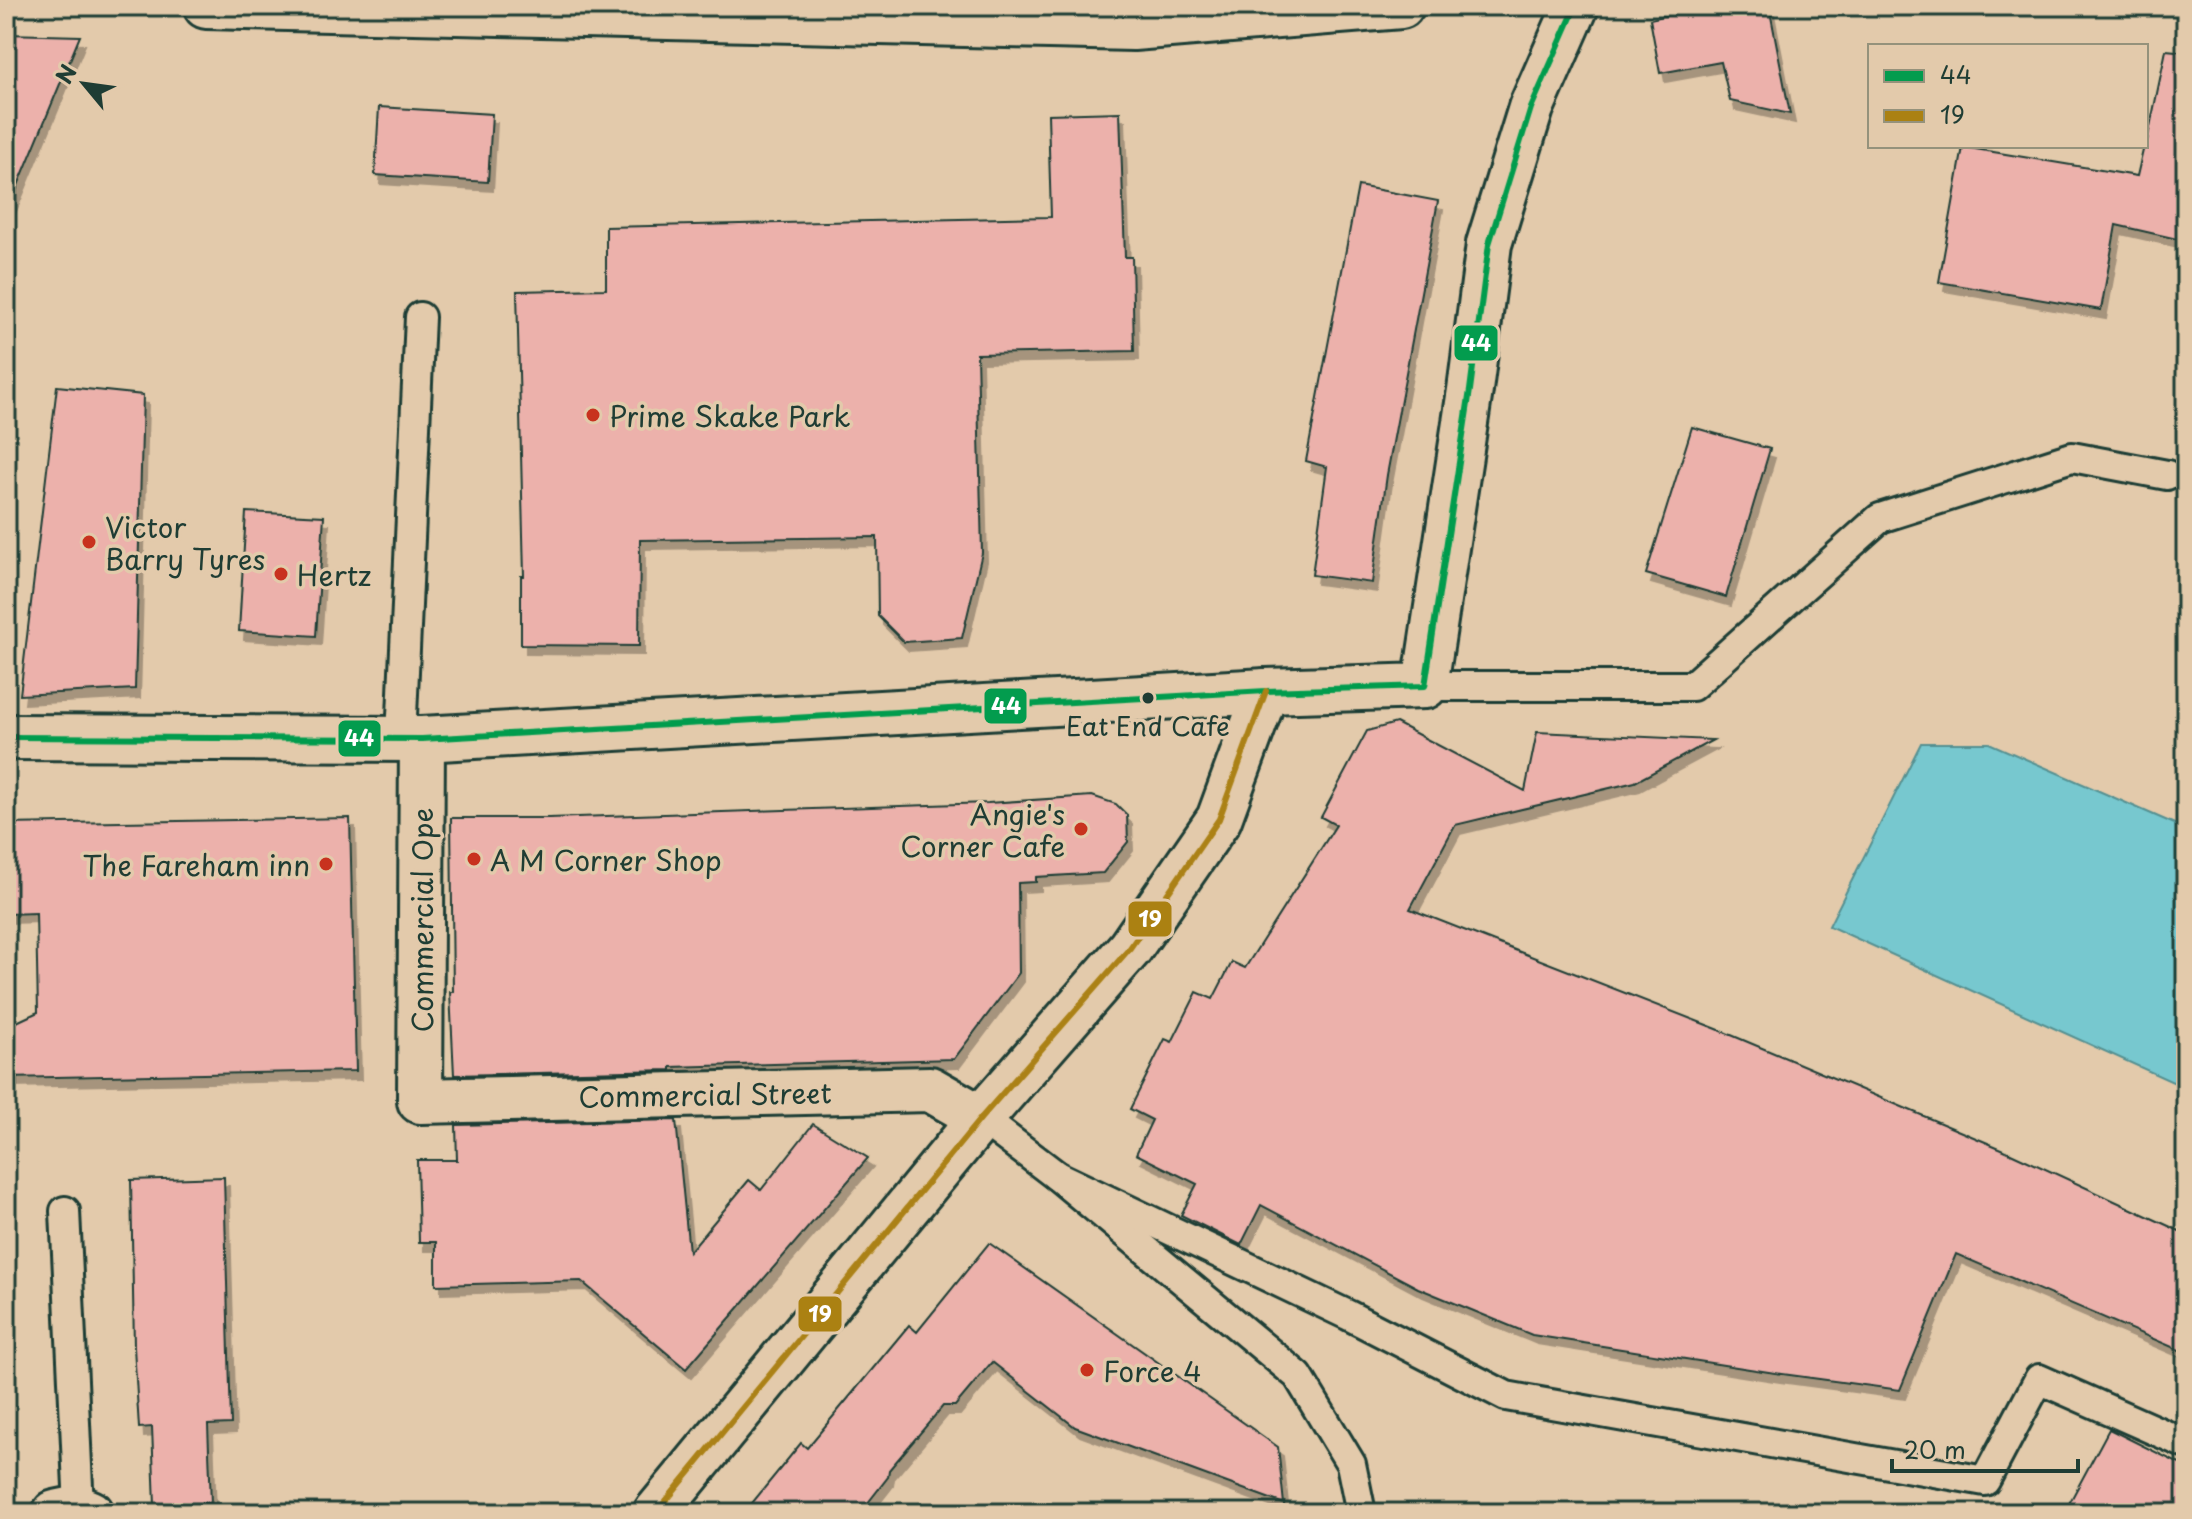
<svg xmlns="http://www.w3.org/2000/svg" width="2192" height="1519" viewBox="0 0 2192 1519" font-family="'Playpen Sans',sans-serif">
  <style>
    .water { fill: #77c8cf; stroke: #549091; stroke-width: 2 }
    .building { fill: #ecb1ab; stroke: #1f3d34; stroke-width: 2; filter: url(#shadow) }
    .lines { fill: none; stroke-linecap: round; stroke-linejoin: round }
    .service-casing { stroke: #1f3d34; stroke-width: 34 }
    .minor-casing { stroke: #1f3d34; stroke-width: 50 }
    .tertiary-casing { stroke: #1f3d34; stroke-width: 50 }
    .service { stroke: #e3caab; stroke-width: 28 }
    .minor { stroke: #e3caab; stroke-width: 44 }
    .tertiary { stroke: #e3caab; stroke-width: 44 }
    .bus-1-casing { stroke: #e3caab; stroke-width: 12 }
    .bus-2-casing { stroke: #e3caab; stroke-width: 12 }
    .bus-1 { stroke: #039c4e; stroke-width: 6 }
    .bus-2 { stroke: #ab8112; stroke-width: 6 }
    .poi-dot { fill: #c8321e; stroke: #e3caab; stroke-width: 3 }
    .bus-dot { fill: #1f3d34; stroke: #e3caab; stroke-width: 3 }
    .labels { text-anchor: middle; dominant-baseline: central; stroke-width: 7; stroke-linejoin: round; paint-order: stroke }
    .bus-label { font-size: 26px; fill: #1f3d34; stroke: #e3caab }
    .poi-label { font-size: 28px; fill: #1f3d34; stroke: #e3caab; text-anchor: start }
    .street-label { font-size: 28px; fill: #1f3d34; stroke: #e3caab }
    .line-badge { stroke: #e3caab; stroke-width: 3 }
    .badge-label { font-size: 22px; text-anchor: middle; font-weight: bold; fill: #fff }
  </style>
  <defs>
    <filter id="shadow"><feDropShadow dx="5" dy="9" stdDeviation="0" flood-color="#0004"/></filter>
  </defs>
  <rect width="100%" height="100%" fill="#e3caab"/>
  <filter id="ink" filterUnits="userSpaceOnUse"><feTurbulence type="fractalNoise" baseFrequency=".0125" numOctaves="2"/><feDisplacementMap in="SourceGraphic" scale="16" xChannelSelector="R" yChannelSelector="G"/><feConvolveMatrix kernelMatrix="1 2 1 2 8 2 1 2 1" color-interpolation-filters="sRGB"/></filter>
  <g filter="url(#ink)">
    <path class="water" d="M1921 743H1989L2186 829V1088L1829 926Z"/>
    <g class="building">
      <path d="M1709 6H1769L1790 114 1730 101 1721 62 1660 73 1650 19Z"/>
      <path d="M6 34 80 36 7 212H6Z"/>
      <path d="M2166 50 2186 52V241L2116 225 2101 310 1939 282 1963 147 2137 176 2144 146H2146Z"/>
      <path d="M379 107 492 114 488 182 375 175Z"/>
      <path d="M1120 112 1125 257H1132L1134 351 977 354 982 553 962 638 904 642 878 616 877 537 640 540 639 646 521 645V576H524L517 291 606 289V227L1051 217 1048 114Z"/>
      <path d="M1358 186 1438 201 1387 475 1372 583 1312 575 1327 467 1306 461Z"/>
      <path d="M57 386 143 395 135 689 20 695Z"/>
      <path d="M1692 427 1770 449 1726 597 1646 574Z"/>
      <path d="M246 512 324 516 316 636 239 631Z"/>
      <path d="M1396 723 1525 791 1537 732 1713 740 1635 782 1455 825 1410 909 1717 1029 2002 1149 2186 1234V1353L1956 1254 1900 1390 1775 1373 1532 1335 1418 1288 1261 1205 1241 1245 1181 1215 1197 1184 1136 1154 1152 1120 1130 1109 1165 1039 1172 1042 1197 992 1213 999 1232 962 1245 968 1336 825 1321 817 1367 731Z"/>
      <path d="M1092 796 1116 804 1127 815 1128 842 1103 873 1036 877V882L1018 883 1019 973 954 1059 671 1067V1070L454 1075 450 992H453L451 818H549L988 803Z"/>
      <path d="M350 818 356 1071 6 1078V1027L38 1012 36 913 6 914V824Z"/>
      <path d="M676 1120 689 1252 749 1180 761 1190 813 1124 868 1158 686 1369 581 1281 436 1285V1242H419L417 1160H457L456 1125Z"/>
      <path d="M224 1177 231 1424 208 1425 211 1503 155 1505 152 1427 139 1428 134 1347 131 1180Z"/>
      <path d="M989 1243 1278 1447 1284 1504 1075 1427 992 1362 955 1406H943L889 1470 888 1477 860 1513H744L801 1443 807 1448 909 1325 917 1332Z"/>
      <path d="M2109 1429 2186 1467V1513H2064Z"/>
    </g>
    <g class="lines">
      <g class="service-casing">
        <g id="service">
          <path d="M1425 686H1692L1880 518 2072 457 2167 475"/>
          <path d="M401 738 420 317"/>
          <path d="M981 1118 1057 1176 1298 1376 1351 1464 1361 1513"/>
          <path d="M1057 1176 1348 1315 1506 1396 1985 1481 2039 1379 2186 1444"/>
          <path d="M65 1211 79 1508"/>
        </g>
      </g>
      <g class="minor-casing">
        <g id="minor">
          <path d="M206 6 1133 28 1401 6"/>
          <path d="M422 739 420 1101 930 1089 981 1118"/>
          <path d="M55 1513 79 1508 91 1513"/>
          <path d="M656 1513 981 1118 1130 948 1219 819 1266 691"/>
        </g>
      </g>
      <g class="tertiary-casing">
        <path id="tertiary" d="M6 737 422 739 1266 691 1425 686 1470 390 1489 244 1531 108 1576 6"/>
      </g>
      <use href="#service" class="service"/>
      <use href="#minor" class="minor"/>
      <use href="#tertiary" class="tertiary"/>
      <g class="bus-1-casing">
        <path id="bus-1" d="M6 737 422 739 1266 691 1425 686 1470 390 1489 244 1531 108 1576 6"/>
      </g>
      <g class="bus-2-casing">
        <path id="bus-2" d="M656 1513 981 1118 1130 948 1219 819 1266 691"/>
      </g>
      <use href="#bus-1" class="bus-1"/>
      <use href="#bus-2" class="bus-2"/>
    </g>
  </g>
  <g class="poi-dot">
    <circle cx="593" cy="415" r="8"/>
    <circle cx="89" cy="542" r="8"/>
    <circle cx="281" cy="574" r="8"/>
    <circle cx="1081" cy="829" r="8"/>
    <circle cx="474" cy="859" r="8"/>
    <circle cx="326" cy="864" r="8"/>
    <circle cx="1087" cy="1370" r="8"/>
  </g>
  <circle class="bus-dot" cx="1148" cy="698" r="7"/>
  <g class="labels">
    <g class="bus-label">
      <text x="1148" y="725">Eat End Cafe</text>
    </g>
    <g class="poi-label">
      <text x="609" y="415">Prime Skake Park</text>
      <text x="105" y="526">Victor<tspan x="105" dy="32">Barry Tyres</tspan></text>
      <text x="297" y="574">Hertz</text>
      <text x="1065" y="813" text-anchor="end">Angie's<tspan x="1065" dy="32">Corner Cafe</tspan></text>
      <text x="490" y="859">A M Corner Shop</text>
      <text x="310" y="864" text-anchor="end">The Fareham inn</text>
      <text x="1103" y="1370">Force 4</text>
    </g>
    <g class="street-label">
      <text transform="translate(421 920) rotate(-90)">Commercial Ope</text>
      <text transform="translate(705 1094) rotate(-1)">Commercial Street</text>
    </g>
  </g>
  <g class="line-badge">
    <rect x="1453" y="324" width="46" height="38" rx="8" fill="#039c4e"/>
    <rect x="983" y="687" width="45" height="38" rx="8" fill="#039c4e"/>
    <rect x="337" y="719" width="45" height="39" rx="8" fill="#039c4e"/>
    <rect x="1127" y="900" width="46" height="38" rx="8" fill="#ab8112"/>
    <rect x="797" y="1295" width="46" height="38" rx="8" fill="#ab8112"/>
  </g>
  <g class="badge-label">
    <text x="1476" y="351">44</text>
    <text x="1006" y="714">44</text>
    <text x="359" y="746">44</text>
    <text x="1150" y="927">19</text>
    <text x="820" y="1322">19</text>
  </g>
  <rect width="2192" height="1519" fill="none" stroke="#e3caab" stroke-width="32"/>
  <rect x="16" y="16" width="2160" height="1487" fill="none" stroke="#1f3d34" stroke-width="3" filter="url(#ink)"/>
  <rect x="1868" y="44" width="280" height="104" fill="#e3caab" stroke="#95927b" stroke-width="2"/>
  <rect x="1884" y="70" width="40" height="12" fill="#039c4e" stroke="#95927b" stroke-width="2"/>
  <text x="1940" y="84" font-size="24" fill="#1f3d34">44</text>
  <rect x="1884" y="110" width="40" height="12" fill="#ab8112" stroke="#95927b" stroke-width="2"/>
  <text x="1940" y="124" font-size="24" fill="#1f3d34">19</text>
  <g transform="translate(84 84) rotate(299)" stroke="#e3caab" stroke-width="6" paint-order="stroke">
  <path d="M0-6L14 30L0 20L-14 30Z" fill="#1f3d34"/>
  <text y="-12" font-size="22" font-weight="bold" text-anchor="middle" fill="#1f3d34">N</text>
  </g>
  <path d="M1892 1459v12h186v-12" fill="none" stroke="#1f3d34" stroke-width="4"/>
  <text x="1904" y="1459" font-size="24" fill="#1f3d34" stroke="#e3caab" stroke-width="6" paint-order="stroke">20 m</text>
</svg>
